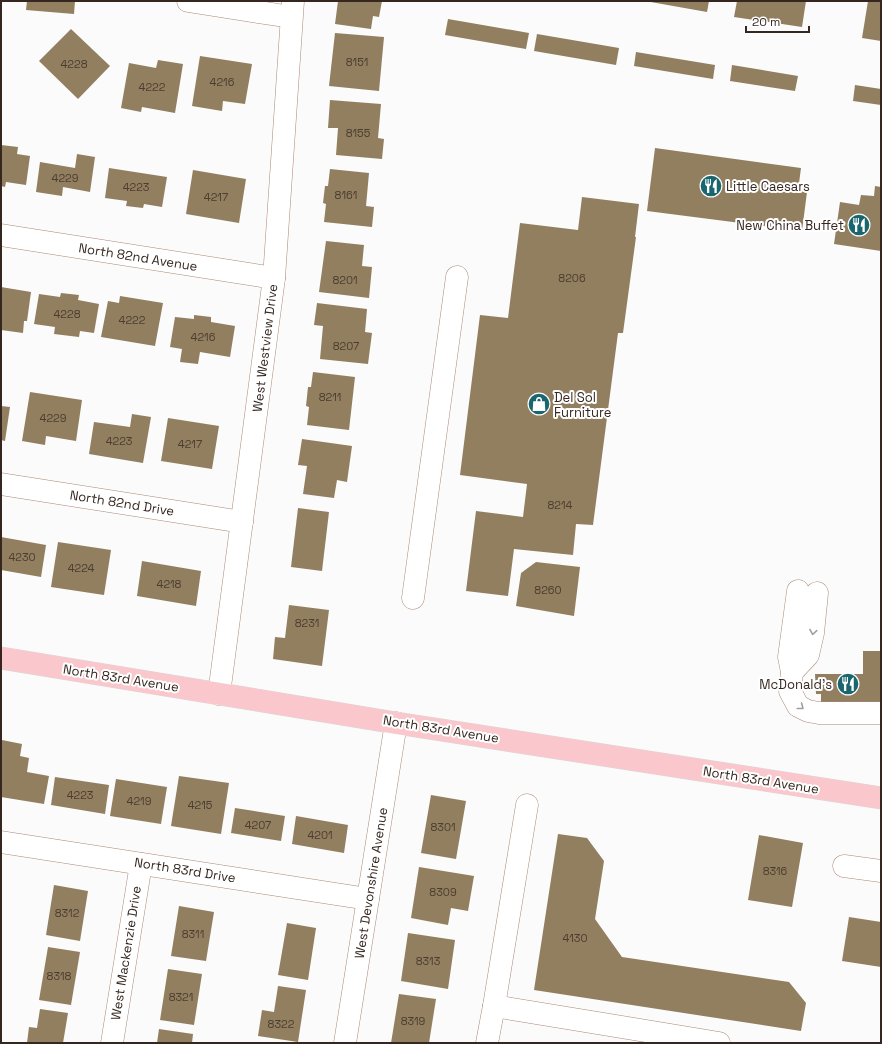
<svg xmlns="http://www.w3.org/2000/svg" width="882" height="1044" viewBox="0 0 882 1044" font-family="'Space Grotesk',sans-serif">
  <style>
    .building { fill: #927f60 }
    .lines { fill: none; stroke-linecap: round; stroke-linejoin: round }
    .minor-casing { stroke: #ab8877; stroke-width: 23 }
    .major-casing { stroke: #dbd8d7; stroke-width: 23 }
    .minor { stroke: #fff; stroke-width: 22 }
    .major { stroke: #fac8cc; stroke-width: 22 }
    .oneway { stroke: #a49e9b }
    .labels { text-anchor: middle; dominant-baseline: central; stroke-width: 4; stroke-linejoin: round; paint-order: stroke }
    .number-label { font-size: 11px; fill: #4c3d30 }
    .poi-label { font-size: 13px; fill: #352720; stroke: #fff; text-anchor: start }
    .street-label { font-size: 13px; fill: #352720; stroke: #fff }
  </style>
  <rect width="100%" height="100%" fill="#fbfbfb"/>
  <g class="building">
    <path d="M27 1H75L74 14 26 10Z"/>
    <path d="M338 1H382L379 17 373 16 371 29 335 24Z"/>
    <path d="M645 1H709L707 12Z"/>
    <path d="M737 1H806L802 27 734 17Z"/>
    <path d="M868 1H881V41L862 38Z"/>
    <path d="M448 19 529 33 526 49 445 35Z"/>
    <path d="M71 29 110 66 78 99 39 61Z"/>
    <path d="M335 33 384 37 379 91 329 86Z"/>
    <path d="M537 34 619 48 616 65 534 51Z"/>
    <path d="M636 52 715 65 713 79 634 66Z"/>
    <path d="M200 56 252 64 245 104 223 101 222 111 192 106Z"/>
    <path d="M158 60 183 64 175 113 142 107 141 112 121 108 129 63 156 68Z"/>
    <path d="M732 65 798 76 795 91 730 81Z"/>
    <path d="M855 85 881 89V105L853 101Z"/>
    <path d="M330 100 381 104 378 138 384 139 382 159 336 155 338 128H328Z"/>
    <path d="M1 145 18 147 17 154 30 156 26 185 6 182 5 187 1 186Z"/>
    <path d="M655 148 801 168 798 191 807 192 802 231 647 211Z"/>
    <path d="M77 154 95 157 90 192 63 187 62 196 36 192 40 162 75 168Z"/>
    <path d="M109 168 167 177 162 207 144 204 143 208 126 206 127 201 105 198Z"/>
    <path d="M330 169 369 173 366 206 374 207 372 227 324 222 326 204 323 203 325 186H328Z"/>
    <path d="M193 170 246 179 239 223 186 214Z"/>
    <path d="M875 186 881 187V251L834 244 840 202 859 205 861 195 874 196Z"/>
    <path d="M582 197 639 204 635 237H636L623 333H618L593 525 576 524 573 555 514 549 508 596 466 591 476 511 523 517 527 484 460 475 480 315 508 318 520 223 578 230Z"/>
    <path d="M326 241 364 245 362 266 372 267 369 298 319 292Z"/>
    <path d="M1 287 31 292 27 321H24L23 333 1 330Z"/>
    <path d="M61 293 79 295 78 300 99 304 94 333 80 331 79 337 54 334 55 327 34 324 39 294 60 297Z"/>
    <path d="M120 296 163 303 155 346 101 337 108 301 119 303Z"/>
    <path d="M317 303 367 309 365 332 372 333 368 364 320 359 323 326 314 325Z"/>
    <path d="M194 315 211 317V322L235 326 230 357 200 352 198 364 180 362 182 349 170 347 175 317 194 319Z"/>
    <path d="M313 372 355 377 349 430 307 425 309 407 306 406 308 387H311Z"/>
    <path d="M30 392 82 400 76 441 46 436 45 445 22 441Z"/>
    <path d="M1 406 10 407 5 441 1 440Z"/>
    <path d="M132 414 151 417 143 463 89 454 94 422 130 427Z"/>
    <path d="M168 418 219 426 212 469 161 461Z"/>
    <path d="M302 439 352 446 347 482 337 480 334 498 303 494 307 466 298 465Z"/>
    <path d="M298 508 329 512 322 571 291 567Z"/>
    <path d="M1 537 46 545 41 577 1 570Z"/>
    <path d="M58 542 111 550 104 595 51 587Z"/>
    <path d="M142 561 201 571 196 606 137 596Z"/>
    <path d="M536 562 580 567 574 616 516 606 521 573Z"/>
    <path d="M289 605 329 610 322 666 273 659 275 637 285 638Z"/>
    <path d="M863 651H881V706H821V694H816L815 674H863Z"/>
    <path d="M2 740 22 744 20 756 29 758 27 772 49 776 44 804 1 797Z"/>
    <path d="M179 776 229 783 221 834 171 826Z"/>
    <path d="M55 777 109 785 105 814 51 805Z"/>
    <path d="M116 779 167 787 161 824 110 816Z"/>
    <path d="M431 795 466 801 456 859 421 853Z"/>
    <path d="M235 808 285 816 281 841 231 833Z"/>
    <path d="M296 816 348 825 344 853 292 844Z"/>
    <path d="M558 834 587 838 604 861 595 919 622 957 789 982 806 1003 801 1031 534 990Z"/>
    <path d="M759 835 803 843 792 907 748 900Z"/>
    <path d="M419 867 474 876 468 911 451 908 448 925 411 918Z"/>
    <path d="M54 885 88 891 80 941 46 935Z"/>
    <path d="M179 906 214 912 206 961 171 956Z"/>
    <path d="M849 917 881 922V967L842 961Z"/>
    <path d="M287 923 316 928 308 980 278 975Z"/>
    <path d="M408 933 455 940 448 989 401 981Z"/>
    <path d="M48 947 80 952 71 1005 39 1000Z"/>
    <path d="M168 969 202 974 194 1025 160 1020Z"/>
    <path d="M278 986 306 990 298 1042 258 1036 262 1010 274 1012Z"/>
    <path d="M399 994 436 999 429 1043H391Z"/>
    <path d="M40 1009 68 1013 63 1043H27L29 1027 37 1028Z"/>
    <path d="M159 1029 193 1034 192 1043H157Z"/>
  </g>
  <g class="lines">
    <g class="minor-casing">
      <g id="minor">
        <path d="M188 1 291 17"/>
        <path d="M1 235 274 278"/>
        <path d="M1 484 242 522"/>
        <path d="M798 591 789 657 792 672 790 691 798 706 808 711 819 713H881"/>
        <path d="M413 598 457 277"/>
        <path d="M792 672 808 655 813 633 817 593"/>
        <path d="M219 694 274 278 293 1"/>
        <path d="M527 805 494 1006 719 1043"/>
        <path d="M1 842 368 899"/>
        <path d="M844 866 881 871"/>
        <path d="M112 1043 141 864"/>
        <path d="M345 1043 396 723"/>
        <path d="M487 1043 494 1006"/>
      </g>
    </g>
    <g class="major-casing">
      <path id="major" d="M1 658 396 723 881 798"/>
    </g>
    <use href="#minor" class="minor"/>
    <use href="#major" class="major"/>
  </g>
  <defs><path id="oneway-chevron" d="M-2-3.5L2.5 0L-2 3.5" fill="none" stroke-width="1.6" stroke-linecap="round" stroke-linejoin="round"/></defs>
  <g class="oneway">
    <use href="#oneway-chevron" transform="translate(813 632) rotate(99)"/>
    <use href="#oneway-chevron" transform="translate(801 707) rotate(38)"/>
  </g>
  <defs>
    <g id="restaurant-disc" transform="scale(1.15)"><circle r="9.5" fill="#1a666f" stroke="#fff"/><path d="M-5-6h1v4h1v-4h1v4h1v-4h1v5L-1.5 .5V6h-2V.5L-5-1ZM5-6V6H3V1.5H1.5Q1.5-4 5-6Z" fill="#fff"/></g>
    <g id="shop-disc" transform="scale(1.15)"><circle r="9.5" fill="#1a666f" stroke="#fff"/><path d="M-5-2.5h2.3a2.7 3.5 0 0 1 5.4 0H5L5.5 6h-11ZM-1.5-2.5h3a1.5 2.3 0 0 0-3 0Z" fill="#fff"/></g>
  </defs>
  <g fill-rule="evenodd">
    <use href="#restaurant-disc" x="711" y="186"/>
    <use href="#restaurant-disc" x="859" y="225"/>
    <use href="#shop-disc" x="539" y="404"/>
    <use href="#restaurant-disc" x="848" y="684"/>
  </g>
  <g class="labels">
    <g class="number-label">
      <text x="357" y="62">8151</text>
      <text x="74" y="64">4228</text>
      <text x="222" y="82">4216</text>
      <text x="152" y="87">4222</text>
      <text x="358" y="133">8155</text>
      <text x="65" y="178">4229</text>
      <text x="136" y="187">4223</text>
      <text x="346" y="195">8161</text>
      <text x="216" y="197">4217</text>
      <text x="572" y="278">8206</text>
      <text x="345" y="280">8201</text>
      <text x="67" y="314">4228</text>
      <text x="132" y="320">4222</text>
      <text x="203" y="337">4216</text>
      <text x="346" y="346">8207</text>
      <text x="330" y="397">8211</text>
      <text x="53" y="418">4229</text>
      <text x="119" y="441">4223</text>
      <text x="190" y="444">4217</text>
      <text x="560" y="505">8214</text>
      <text x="22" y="557">4230</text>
      <text x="81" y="568">4224</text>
      <text x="169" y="584">4218</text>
      <text x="548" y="590">8260</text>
      <text x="307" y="623">8231</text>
      <text x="80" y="795">4223</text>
      <text x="139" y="801">4219</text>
      <text x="200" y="805">4215</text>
      <text x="258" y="825">4207</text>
      <text x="443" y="827">8301</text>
      <text x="320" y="835">4201</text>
      <text x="775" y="871">8316</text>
      <text x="443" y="892">8309</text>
      <text x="67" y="913">8312</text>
      <text x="193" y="934">8311</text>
      <text x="575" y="938">4130</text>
      <text x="428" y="961">8313</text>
      <text x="59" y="976">8318</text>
      <text x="181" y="997">8321</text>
      <text x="413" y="1021">8319</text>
      <text x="281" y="1024">8322</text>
    </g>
    <g class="poi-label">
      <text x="726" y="186">Little Caesars</text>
      <text x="844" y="225" text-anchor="end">New China Buffet</text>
      <text x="554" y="397">Del Sol<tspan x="554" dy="15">Furniture</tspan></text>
      <text x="832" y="684" text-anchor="end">McDonald's</text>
    </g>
    <g class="street-label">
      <text transform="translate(138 257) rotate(9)">North 82nd Avenue</text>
      <text transform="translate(265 348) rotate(-83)">West Westview Drive</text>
      <text transform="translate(122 503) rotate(9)">North 82nd Drive</text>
      <text transform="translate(121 678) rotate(9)">North 83rd Avenue</text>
      <text transform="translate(441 729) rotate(9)">North 83rd Avenue</text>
      <text transform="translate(761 780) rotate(9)">North 83rd Avenue</text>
      <text transform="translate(185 870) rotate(9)">North 83rd Drive</text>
      <text transform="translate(371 883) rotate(-81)">West Devonshire Avenue</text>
      <text transform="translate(126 953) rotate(-81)">West Mackenzie Drive</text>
    </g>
  </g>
  <rect width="882" height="1044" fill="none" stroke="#352720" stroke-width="4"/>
  <path d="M746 26v6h63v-6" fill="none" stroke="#352720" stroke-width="2"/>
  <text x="752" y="26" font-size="12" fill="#352720" stroke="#ffffff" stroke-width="3" paint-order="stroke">20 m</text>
</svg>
